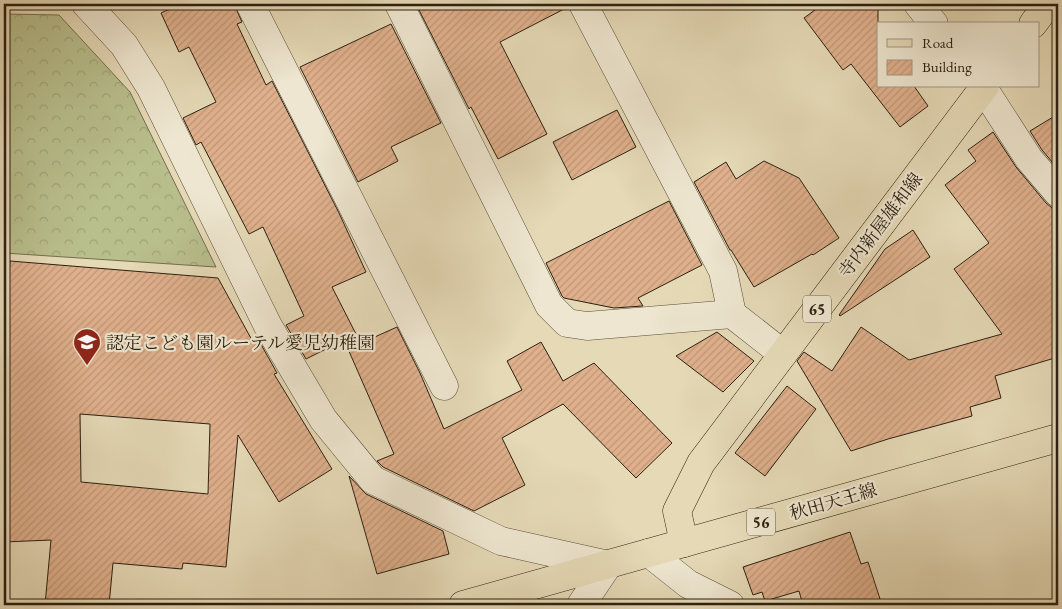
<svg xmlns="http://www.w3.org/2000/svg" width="1062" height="609" viewBox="0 0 1062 609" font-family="'EB Garamond','Noto Serif JP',serif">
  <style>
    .forest { fill: url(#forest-crowns); stroke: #726f4e }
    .building { fill: url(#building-hatch); stroke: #2c2011; fill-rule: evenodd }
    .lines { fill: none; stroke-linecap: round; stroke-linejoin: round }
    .minor-casing { stroke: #5a4e3a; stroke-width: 29 }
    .major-casing { stroke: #2c2011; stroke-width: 29 }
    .minor { stroke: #eee6d0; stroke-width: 28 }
    .major { stroke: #e5d9b6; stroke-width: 28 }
    .labels { text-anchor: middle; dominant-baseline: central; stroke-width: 4.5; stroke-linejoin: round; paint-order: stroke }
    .shield { fill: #eee6d0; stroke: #665b4a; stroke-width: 1 }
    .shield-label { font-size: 16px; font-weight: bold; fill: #2c2011 }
    .street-label { font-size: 18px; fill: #2c2011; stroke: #eee6d0 }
    .poi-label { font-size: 18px; fill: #2c2011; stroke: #eee6d0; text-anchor: start }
  </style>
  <defs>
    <pattern id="forest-crowns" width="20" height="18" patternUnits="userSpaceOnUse" patternTransform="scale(1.25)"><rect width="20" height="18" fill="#b8be8c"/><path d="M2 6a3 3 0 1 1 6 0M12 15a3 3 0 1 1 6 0" fill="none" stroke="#9ea378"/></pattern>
    <pattern id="building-hatch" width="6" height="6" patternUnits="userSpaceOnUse" patternTransform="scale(1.25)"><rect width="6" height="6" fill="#dfb08c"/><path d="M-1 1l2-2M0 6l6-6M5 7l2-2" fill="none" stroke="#c09778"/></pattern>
  </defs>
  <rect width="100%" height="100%" fill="#e5d9b6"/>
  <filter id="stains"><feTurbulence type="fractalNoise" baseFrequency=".004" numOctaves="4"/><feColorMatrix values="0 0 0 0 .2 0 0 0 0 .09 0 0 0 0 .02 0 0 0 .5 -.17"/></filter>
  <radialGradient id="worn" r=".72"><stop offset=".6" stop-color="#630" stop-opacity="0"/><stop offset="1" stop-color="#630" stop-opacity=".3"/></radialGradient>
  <path class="forest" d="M4 14 59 15 130 92 216 267 4 253Z"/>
  <g class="building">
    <path d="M181 4H234L242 22 237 24 266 85 272 81 339 213 366 272 332 287 356 334 306 359 286 325 304 316 263 227 249 234 201 142 196 145 183 118 216 102 189 47 179 52 161 13Z"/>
    <path d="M432 4H567L568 7 500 42 547 134 498 159 471 107 469 109 419 10Z"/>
    <path d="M823 4H878V86H914L928 106 900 127 851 64 843 70 804 18Z"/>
    <path d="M391 24 441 123 391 147 398 161 358 182 300 67Z"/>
    <path d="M617 110 636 147 572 180 553 142Z"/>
    <path d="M1058 114V169L1042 150 1030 131Z"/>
    <path d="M993 132 1016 167 1046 203 1052 208H1058V357L995 376 1001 398 970 407 972 416 888 439 851 451 797 361 804 352 832 371 861 327 909 360 1002 334 954 269 989 243 945 185 976 161 968 150Z"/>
    <path d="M764 161 799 178 839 238 813 255 812 254 754 287 731 250H730L694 182 726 162 736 179Z"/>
    <path d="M669 201 702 265 638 298 643 306 614 308 564 298 562 296 546 263Z"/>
    <path d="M913 230 930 257 840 316 839 315 885 249Z"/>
    <path d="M10 261 218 278 253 342 258 339 277 373 274 374 332 469 279 502 238 435 226 567 183 563 182 569 113 563 109 605H45L51 540 4 542V341ZM80 414 210 424 208 494 81 482Z"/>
    <path d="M397 327 420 373 444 429 522 390 507 361 541 342 563 381 594 363 672 443 636 478 563 404 502 438 525 485 474 511 383 467 377 461 394 454 348 349Z"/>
    <path d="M717 332 754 361 723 392 676 356Z"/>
    <path d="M787 386 816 409 765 476 735 453Z"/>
    <path d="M349 476 366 494 443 531 449 554 377 574Z"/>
    <path d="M850 532 861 564 868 562 882 605H803L799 591 765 601 762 592 753 595 743 567Z"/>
  </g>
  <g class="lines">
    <g class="minor-casing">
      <g id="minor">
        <path d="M86 4 124 45 151 88 268 326 323 419 373 480 501 541 608 565 581 605"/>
        <path d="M250 4 444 386"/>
        <path d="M399 4 549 305 567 323 587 326 732 314 783 354"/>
        <path d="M583 4 723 271 732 314"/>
        <path d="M918 4 934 24"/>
        <path d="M982 86 1029 159 1058 193"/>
        <path d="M649 553 688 584 730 605"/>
      </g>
    </g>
    <g class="major-casing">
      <g id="major">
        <path d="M1033 24 1048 4"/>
        <path d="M684 543 677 511 701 463 985 86"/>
        <path d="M463 605 1058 438"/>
      </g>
    </g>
    <use href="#minor" class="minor"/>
    <use href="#major" class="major"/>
  </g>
  <defs>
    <g id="school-pin" transform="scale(1.4375)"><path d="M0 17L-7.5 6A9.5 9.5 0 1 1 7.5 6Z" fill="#8f2418" stroke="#eee6d0"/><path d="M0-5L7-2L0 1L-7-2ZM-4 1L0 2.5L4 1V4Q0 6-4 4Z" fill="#fff"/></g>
  </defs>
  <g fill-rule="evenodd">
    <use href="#school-pin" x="87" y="342"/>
  </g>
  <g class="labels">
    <g class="shield">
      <rect x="803" y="295.5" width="28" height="27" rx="4"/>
      <rect x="747" y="508.5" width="28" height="27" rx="4"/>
    </g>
    <g class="shield-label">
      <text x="817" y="309">65</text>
      <text x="761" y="522">56</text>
    </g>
    <g class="street-label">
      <text transform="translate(880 225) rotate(-53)">寺内新屋雄和線</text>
      <text transform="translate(833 501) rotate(-16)">秋田天王線</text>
    </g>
    <g class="poi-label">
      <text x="106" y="342">認定こども園ルーテル愛児幼稚園</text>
    </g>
  </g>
  <rect width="1062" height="609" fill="none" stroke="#e5d9b6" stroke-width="20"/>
  <rect x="5" y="5" width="1052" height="599" fill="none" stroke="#2c2011" stroke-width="2.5"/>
  <rect x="10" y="10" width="1042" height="589" fill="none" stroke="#2c2011"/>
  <rect x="877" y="22" width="162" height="65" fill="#eee6d0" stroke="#a09784"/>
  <rect x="887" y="39" width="25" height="8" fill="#e5d9b6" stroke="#a09784"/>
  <text x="922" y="48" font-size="15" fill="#2c2011">Road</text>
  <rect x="887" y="60" width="25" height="15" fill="url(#building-hatch)" stroke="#a09784"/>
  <text x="922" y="72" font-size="15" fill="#2c2011">Building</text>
  <rect width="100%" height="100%" filter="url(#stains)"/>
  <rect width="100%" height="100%" fill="url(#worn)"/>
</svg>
